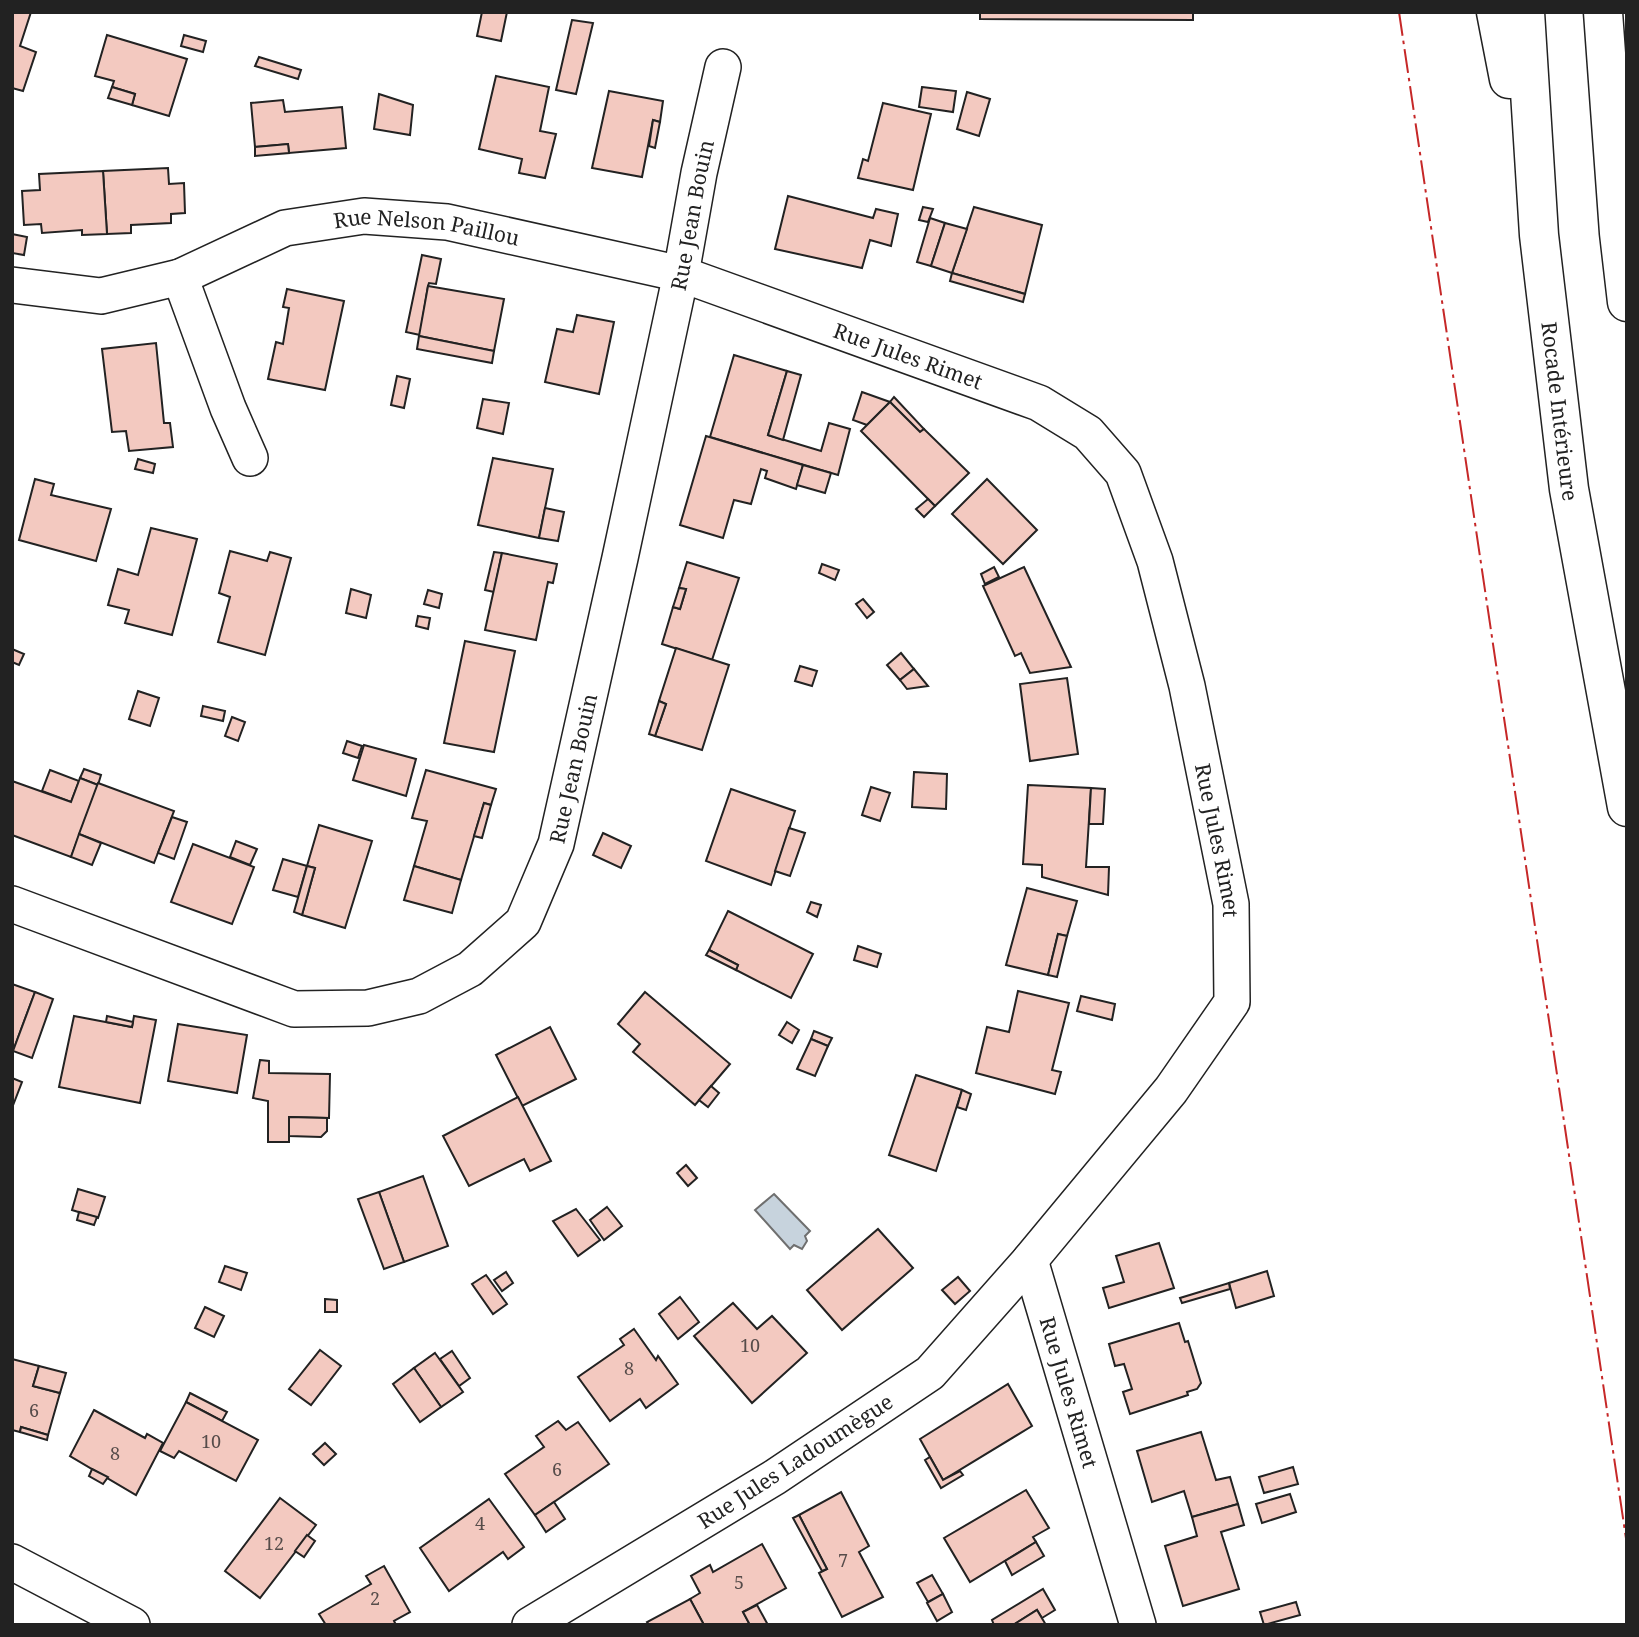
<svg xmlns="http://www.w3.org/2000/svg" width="1639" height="1637" viewBox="0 0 1639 1637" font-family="'Noto Serif',serif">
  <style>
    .water { fill: #c7d3dd; stroke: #6f6f6f; stroke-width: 2 }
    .building { fill: #f3c9c0; stroke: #222; stroke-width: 2 }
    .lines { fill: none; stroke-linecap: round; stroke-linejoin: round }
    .minor-casing { stroke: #222; stroke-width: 38 }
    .trunk-casing { stroke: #222; stroke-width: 41 }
    .minor { stroke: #fff; stroke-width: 35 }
    .trunk { stroke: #fff; stroke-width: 38 }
    .power { stroke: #c62828; stroke-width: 2; stroke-dasharray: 24 5 3.5 5; stroke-linecap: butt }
    .labels { text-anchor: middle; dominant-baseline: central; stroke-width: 5; stroke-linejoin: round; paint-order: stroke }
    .number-label { font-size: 18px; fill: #564c4a }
    .street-label { font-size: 21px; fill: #222; stroke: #fff }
  </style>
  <rect width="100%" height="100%" fill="#fff"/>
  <path class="water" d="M774 1194 810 1231 805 1236 807 1241 802 1249 794 1245 790 1249 755 1210Z"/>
  <g class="building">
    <path d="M12 12H31L20 46 36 52 23 91 12 88Z"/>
    <path d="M482 12H507L501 41 477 36Z"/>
    <path d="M980 12H1193V20L980 19Z"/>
    <path d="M572 20 593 23 576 94 556 90Z"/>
    <path d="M107 35 187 59 169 116 132 105 135 94 112 87 114 81 95 76Z"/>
    <path d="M184 35 206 41 203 52 181 46Z"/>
    <path d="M259 57 301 70 298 79 255 66Z"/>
    <path d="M496 76 549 87 540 131 556 134 545 178 519 173 522 159 479 149Z"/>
    <path d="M112 87 135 94 132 105 108 98Z"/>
    <path d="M922 87 956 91 953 112 919 107Z"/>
    <path d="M609 91 663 101 660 122 653 120 642 177 592 168Z"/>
    <path d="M967 92 990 99 979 136 957 129Z"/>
    <path d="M379 94 413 105 410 135 374 129Z"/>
    <path d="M283 100 285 112 342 107 346 148 289 153 288 144 255 147 251 103Z"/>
    <path d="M883 103 931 114 913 190 858 178 863 159 868 161Z"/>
    <path d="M653 120 660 122 655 148 649 146Z"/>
    <path d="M288 144 289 153 255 156V147Z"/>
    <path d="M168 168 169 184 184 183 185 213 171 214V223L131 225V233L107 234 103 171Z"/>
    <path d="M103 171 107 234 82 235V230L42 233 41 224 24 225 22 191 40 190 39 174Z"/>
    <path d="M788 196 873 218 876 209 898 214 891 246 870 240 862 268 775 249Z"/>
    <path d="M923 207 933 209 928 222 919 220Z"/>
    <path d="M974 207 1042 225 1025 294 952 273Z"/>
    <path d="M930 218 945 223 931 266 917 262Z"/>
    <path d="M945 223 967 229 952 273 931 266Z"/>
    <path d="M12 234 27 237 24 255 12 253Z"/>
    <path d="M422 255 441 259 436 284 429 283 428 286 420 335 406 332Z"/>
    <path d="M952 273 1025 294 1023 302 950 281Z"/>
    <path d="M428 286 504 299 494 351 419 336Z"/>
    <path d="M287 289 344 301 325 390 268 379 276 342 283 344 289 308 283 307Z"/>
    <path d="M577 315 614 322 599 394 545 382 557 329 573 332Z"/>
    <path d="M419 336 494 351 492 363 417 349Z"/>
    <path d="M156 343 164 423H170L173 447 129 451 126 431 112 432 102 349Z"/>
    <path d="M734 355 787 371 768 435 821 451 829 423 850 429 838 475 710 437Z"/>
    <path d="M787 371 801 375 783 440 768 435Z"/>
    <path d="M397 376 410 379 404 408 391 405Z"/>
    <path d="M862 392 890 402 867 425 853 420Z"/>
    <path d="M894 397 924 429 920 432 890 402Z"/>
    <path d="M483 399 509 403 503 434 477 428Z"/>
    <path d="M890 402 920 432 924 429 969 473 935 506 861 431Z"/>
    <path d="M706 436 803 465 796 489 765 478 767 471 761 469 751 504 734 500 723 538 680 525Z"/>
    <path d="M493 458 553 469 539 538 478 525Z"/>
    <path d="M138 459 155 464 153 473 135 469Z"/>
    <path d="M803 465 831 473 825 493 797 485Z"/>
    <path d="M35 479 54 484 51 495 111 509 96 561 19 540Z"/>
    <path d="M987 479 1037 530 1003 564 952 514Z"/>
    <path d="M928 499 935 506 924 517 916 509Z"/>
    <path d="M545 508 564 512 558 541 539 538Z"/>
    <path d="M151 528 197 539 172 635 125 623 129 610 108 605 118 569 138 575Z"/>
    <path d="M230 551 267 561 270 552 291 558 265 655 218 642 230 597 219 593Z"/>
    <path d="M494 552 502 553 494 592 485 590Z"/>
    <path d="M502 553 557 564 553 583 548 582 536 640 485 630Z"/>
    <path d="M687 562 739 578 712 660 662 644 673 607 680 609 686 589 679 588Z"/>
    <path d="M822 564 839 570 835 580 819 573Z"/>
    <path d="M994 567 999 577 985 584 981 574Z"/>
    <path d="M1024 567 1071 667 1030 673 1021 653 1015 656 983 586Z"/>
    <path d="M679 588 686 589 680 609 673 607Z"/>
    <path d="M351 589 371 595 366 618 346 613Z"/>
    <path d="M428 590 442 594 439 608 424 604Z"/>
    <path d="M863 599 874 612 867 618 856 604Z"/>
    <path d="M418 616 430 618 428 629 416 626Z"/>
    <path d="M465 641 515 651 494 752 444 743Z"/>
    <path d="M676 648 729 665 702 750 655 736 666 704 659 701Z"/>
    <path d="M12 649 24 654 19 665 12 662Z"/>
    <path d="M901 653 914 669 900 680 887 665Z"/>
    <path d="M800 666 817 671 812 686 795 681Z"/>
    <path d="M914 669 928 686 907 689 900 680Z"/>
    <path d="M1067 678 1078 754 1030 761 1020 684Z"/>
    <path d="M138 691 159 698 150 726 129 719Z"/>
    <path d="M659 701 666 704 655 736 649 734Z"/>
    <path d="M203 706 225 711 223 721 201 716Z"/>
    <path d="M232 717 245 722 238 741 225 736Z"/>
    <path d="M347 741 362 746 358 758 343 753Z"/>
    <path d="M364 745 416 759 406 796 353 780Z"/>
    <path d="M84 769 101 775 98 785 80 778Z"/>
    <path d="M50 770 79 781 71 802 42 791Z"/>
    <path d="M426 770 496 789 491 805 484 803 461 880 414 866 427 821 412 818Z"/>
    <path d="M914 772 947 774 946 809 912 807Z"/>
    <path d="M80 778 98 785 71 857 12 835V781L71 802Z"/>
    <path d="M98 783 174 811 154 863 79 834Z"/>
    <path d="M1028 785 1091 788 1086 867H1109L1108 895 1042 877V865L1023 864Z"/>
    <path d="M871 787 890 793 880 821 862 815Z"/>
    <path d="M1091 788 1105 789 1103 824H1089Z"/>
    <path d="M731 789 795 811 771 885 706 861Z"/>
    <path d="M484 803 491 805 482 838 474 836Z"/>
    <path d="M172 817 187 822 174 859 158 853Z"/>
    <path d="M319 825 372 841 345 928 302 915 315 868 307 866Z"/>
    <path d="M789 828 805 833 790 876 775 871Z"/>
    <path d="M603 833 631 846 621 868 593 855Z"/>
    <path d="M79 834 101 843 92 865 71 857Z"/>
    <path d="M236 841 257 849 250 865 230 857Z"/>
    <path d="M193 844 254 867 232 924 171 902Z"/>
    <path d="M283 859 307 866 298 897 273 890Z"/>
    <path d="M307 866 315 868 302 915 294 912Z"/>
    <path d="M414 866 461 880 452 913 404 900Z"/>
    <path d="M1027 888 1077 901 1067 936 1058 934 1048 975 1006 965Z"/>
    <path d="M811 902 821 905 817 917 807 912Z"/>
    <path d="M728 911 813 954 791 998 736 970 738 965 709 950Z"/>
    <path d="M1058 934 1067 936 1057 977 1048 975Z"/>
    <path d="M858 946 881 954 877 967 854 960Z"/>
    <path d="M709 950 738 965 736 970 706 955Z"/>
    <path d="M12 984 35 992 13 1051H12Z"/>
    <path d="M1018 991 1069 1003 1052 1070 1061 1072 1055 1094 976 1073 987 1027 1009 1032Z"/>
    <path d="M35 992 53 999 32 1058 13 1051Z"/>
    <path d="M645 992 730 1064 695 1105 633 1052 640 1044 618 1024Z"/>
    <path d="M1081 996 1115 1004 1112 1020 1077 1011Z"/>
    <path d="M74 1016 132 1027 134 1016 156 1020 140 1103 59 1087Z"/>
    <path d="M107 1016 133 1022 132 1027 106 1022Z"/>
    <path d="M787 1022 799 1030 792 1043 779 1035Z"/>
    <path d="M178 1024 247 1035 237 1093 168 1081Z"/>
    <path d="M550 1027 576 1079 522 1106 496 1055Z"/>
    <path d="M814 1031 832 1038 828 1046 811 1039Z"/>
    <path d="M811 1039 828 1046 815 1076 797 1069Z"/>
    <path d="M260 1060 269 1061V1073L330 1074 329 1118 289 1117V1142H268V1101L253 1098Z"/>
    <path d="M916 1075 962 1090 936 1171 889 1155Z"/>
    <path d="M12 1078 22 1082 12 1108Z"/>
    <path d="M711 1086 719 1093 708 1107 699 1100Z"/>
    <path d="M962 1090 971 1094 966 1110 957 1107Z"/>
    <path d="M518 1097 551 1161 530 1171 524 1159 469 1186 443 1136Z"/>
    <path d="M289 1117 327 1118V1131L321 1137 289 1136Z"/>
    <path d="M686 1165 697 1178 688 1186 677 1173Z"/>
    <path d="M423 1176 448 1246 404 1262 379 1192Z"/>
    <path d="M78 1189 105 1197 98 1218 72 1210Z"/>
    <path d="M379 1192 404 1262 384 1269 358 1199Z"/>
    <path d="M607 1207 622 1226 604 1240 590 1220Z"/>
    <path d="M576 1209 600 1240 578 1256 553 1221Z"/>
    <path d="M79 1212 97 1217 94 1225 77 1220Z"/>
    <path d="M878 1229 913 1268 842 1330 807 1290Z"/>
    <path d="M1159 1243 1174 1288 1109 1308 1103 1288 1124 1282 1116 1256Z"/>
    <path d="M225 1266 247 1273 241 1290 219 1282Z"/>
    <path d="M1267 1271 1274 1296 1236 1308 1229 1283Z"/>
    <path d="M506 1272 513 1283 502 1291 494 1280Z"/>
    <path d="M486 1275 507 1304 493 1314 472 1284Z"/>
    <path d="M958 1277 970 1291 955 1304 942 1290Z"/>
    <path d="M1229 1283 1230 1289 1182 1303 1180 1298Z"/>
    <path d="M680 1297 699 1322 678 1339 659 1314Z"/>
    <path d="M325 1299 337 1300V1312H325Z"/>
    <path d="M733 1303 757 1329 772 1316 807 1353 752 1403 694 1336Z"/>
    <path d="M205 1307 224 1316 214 1337 195 1328Z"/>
    <path d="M1179 1323 1185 1342 1188 1341 1201 1383 1197 1389 1187 1392 1188 1395 1130 1414 1123 1392 1132 1389 1124 1364 1115 1366 1109 1344Z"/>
    <path d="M634 1329 656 1360 658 1356 678 1384 646 1408 640 1399 610 1421 578 1377 624 1345 620 1339Z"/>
    <path d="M320 1350 341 1366 311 1405 289 1389Z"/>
    <path d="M452 1351 470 1378 459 1386 440 1359Z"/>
    <path d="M435 1353 463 1392 441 1407 414 1368Z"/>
    <path d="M12 1359 39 1366 33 1386 60 1393 48 1435 21 1427 20 1432 12 1430Z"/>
    <path d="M39 1366 66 1373 60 1393 33 1386Z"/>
    <path d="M414 1368 441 1407 420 1422 393 1384Z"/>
    <path d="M1008 1384 1032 1426 943 1480 920 1439Z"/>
    <path d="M190 1393 227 1412 222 1421 186 1402Z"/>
    <path d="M186 1402 258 1440 236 1481 179 1451 174 1458 160 1451Z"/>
    <path d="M94 1410 145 1438 147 1434 163 1443 136 1495 70 1456Z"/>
    <path d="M558 1421 566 1430 578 1422 609 1464 535 1515 505 1474 544 1447 536 1436Z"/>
    <path d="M21 1427 48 1435 47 1440 20 1432Z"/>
    <path d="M1201 1432 1216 1480 1230 1477 1238 1504 1192 1517 1184 1491 1152 1502 1137 1451Z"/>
    <path d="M325 1443 336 1454 324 1465 313 1454Z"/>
    <path d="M930 1457 943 1480 960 1471 963 1475 941 1488 925 1460Z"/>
    <path d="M1293 1467 1298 1484 1264 1493 1259 1477Z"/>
    <path d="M92 1469 108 1477 103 1484 89 1476Z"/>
    <path d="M1026 1490 1049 1528 1033 1537 1036 1542 970 1582 944 1538Z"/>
    <path d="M841 1492 869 1546 859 1552 883 1597 842 1617 819 1573 827 1569 799 1515Z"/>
    <path d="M1290 1494 1296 1512 1262 1523 1256 1504Z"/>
    <path d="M280 1498 316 1525 260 1598 225 1571Z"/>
    <path d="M489 1499 524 1547 508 1559 503 1552 449 1591 420 1548Z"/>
    <path d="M554 1502 565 1519 546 1532 535 1515Z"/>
    <path d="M1238 1504 1244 1525 1221 1532 1239 1589 1183 1606 1165 1546 1197 1536 1192 1517Z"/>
    <path d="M799 1515 827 1569 822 1571 793 1518Z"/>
    <path d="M307 1535 315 1541 304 1557 295 1551Z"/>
    <path d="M1036 1542 1044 1556 1012 1575 1005 1561Z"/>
    <path d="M762 1544 786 1588 743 1612 750 1625H704L690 1599 700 1593 691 1576 710 1565 713 1572Z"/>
    <path d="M384 1566 410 1612 394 1621 396 1625H326L319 1614 371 1584 366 1576Z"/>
    <path d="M932 1575 943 1594 928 1602 917 1583Z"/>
    <path d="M1043 1589 1055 1610 1042 1618 1037 1610 1013 1625H994L992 1620Z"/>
    <path d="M943 1594 952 1612 937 1621 927 1603Z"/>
    <path d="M690 1599 704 1625H649L647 1622Z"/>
    <path d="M1296 1602 1300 1615 1264 1625 1260 1612Z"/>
    <path d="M757 1605 768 1625H750L743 1612Z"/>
    <path d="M1037 1610 1046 1625H1013Z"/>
  </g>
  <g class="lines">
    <g class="minor-casing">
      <g id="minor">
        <path d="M180 277 228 408 250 458"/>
        <path id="s1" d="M12 285 101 296 180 277 285 228 364 216 447 222 681 274 1039 403 1088 433 1123 473 1155 561 1187 686 1231 904 1232 1002 1171 1090 1030 1260 930 1373 775 1477 530 1625"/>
        <path id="s2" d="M12 904 294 1009 368 1008 419 996 470 969 523 922 556 844 620 558 681 274 699 173 723 67"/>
        <path id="s3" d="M1030 1260 1138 1625"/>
        <path d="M12 1562 132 1625"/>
      </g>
    </g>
    <g class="trunk-casing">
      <g id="trunk">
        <path d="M1496 12 1509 79"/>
        <path id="s4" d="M1525 12 1539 235 1569 489 1627 807"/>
        <path d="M1603 12 1619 233 1627 302"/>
      </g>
    </g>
    <use href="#minor" class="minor"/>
    <use href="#trunk" class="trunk"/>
    <path class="power" d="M1399 12 1627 1545"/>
  </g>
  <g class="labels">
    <g class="number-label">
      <text x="750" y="1345">10</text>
      <text x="629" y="1368">8</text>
      <text x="34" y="1410">6</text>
      <text x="211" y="1441">10</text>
      <text x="115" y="1453">8</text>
      <text x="557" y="1469">6</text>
      <text x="480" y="1523">4</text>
      <text x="274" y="1543">12</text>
      <text x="843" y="1560">7</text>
      <text x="739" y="1582">5</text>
      <text x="375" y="1598">2</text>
    </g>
    <g class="street-label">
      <text stroke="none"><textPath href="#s2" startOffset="1284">Rue Jean Bouin</textPath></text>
      <text stroke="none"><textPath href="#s1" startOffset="430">Rue Nelson Paillou</textPath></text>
      <text stroke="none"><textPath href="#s1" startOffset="931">Rue Jules Rimet</textPath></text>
      <text stroke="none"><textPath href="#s4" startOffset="401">Rocade Intérieure</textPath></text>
      <text stroke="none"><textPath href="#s2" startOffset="718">Rue Jean Bouin</textPath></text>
      <text stroke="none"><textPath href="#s1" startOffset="1561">Rue Jules Rimet</textPath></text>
      <text stroke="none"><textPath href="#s3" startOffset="138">Rue Jules Rimet</textPath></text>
      <text transform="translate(795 1461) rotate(-33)">Rue Jules Ladoumègue</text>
    </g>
  </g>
  <rect width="1639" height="1637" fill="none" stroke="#222222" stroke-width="28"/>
</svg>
